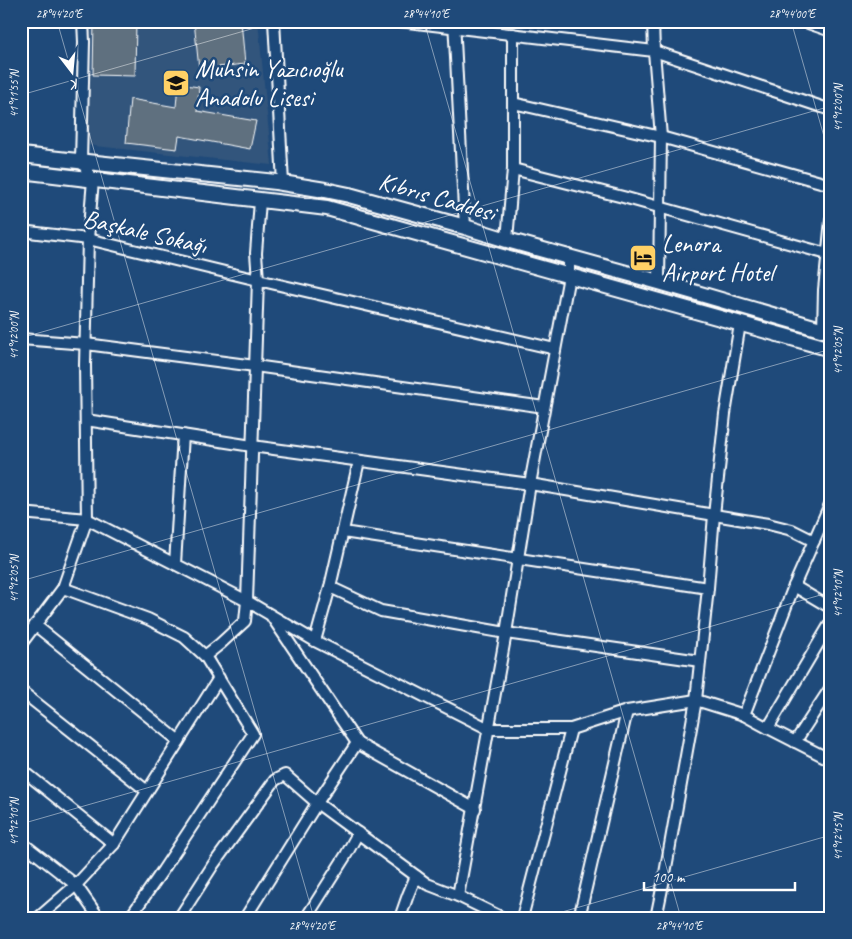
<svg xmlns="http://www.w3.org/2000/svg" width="852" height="939" viewBox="0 0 852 939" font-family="Caveat,sans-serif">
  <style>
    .built { fill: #32557c }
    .building { fill: #5e707f; stroke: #fff }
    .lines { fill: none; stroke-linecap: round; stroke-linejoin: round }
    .minor-casing { stroke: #fff; stroke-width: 14 }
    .secondary-casing { stroke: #fff; stroke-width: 18 }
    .minor { stroke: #1f4a7a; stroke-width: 10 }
    .secondary { stroke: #1f4a7a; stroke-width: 14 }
    .ticks { fill: none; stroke: #fff; stroke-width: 1; stroke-opacity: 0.45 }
    .labels { text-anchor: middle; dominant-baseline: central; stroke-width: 5; stroke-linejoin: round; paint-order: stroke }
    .poi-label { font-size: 25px; fill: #fff; stroke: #1f4a7a; text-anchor: start }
    .street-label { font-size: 25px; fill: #fff; stroke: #1f4a7a }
    .neatline { fill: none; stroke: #fff; stroke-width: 2 }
    .ticks-label { font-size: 12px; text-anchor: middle; fill: #fff }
  </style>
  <rect width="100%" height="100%" fill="#1f4a7a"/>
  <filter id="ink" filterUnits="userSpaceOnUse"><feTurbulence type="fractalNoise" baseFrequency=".02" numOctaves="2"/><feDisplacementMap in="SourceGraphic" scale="10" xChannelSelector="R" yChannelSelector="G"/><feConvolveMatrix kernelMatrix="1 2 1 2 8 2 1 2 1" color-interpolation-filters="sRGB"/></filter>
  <g filter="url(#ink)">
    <path class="built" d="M89 21H258L272 165 86 145Z"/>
    <g class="building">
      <path d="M94 21H136L135 76 93 75Z"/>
      <path d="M194 21H241L245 64 199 69Z"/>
      <path d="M178 84 199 87 197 111 256 121 250 149 179 136 177 149 126 143 130 99 176 107Z"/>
    </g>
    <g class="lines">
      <g class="minor-casing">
        <g id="minor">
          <path d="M274 21 283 183"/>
          <path d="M399 21 654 51 831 110"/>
          <path d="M454 21 465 227"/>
          <path d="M653 21 654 51 661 137 659 282"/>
          <path d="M802 21 831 31"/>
          <path d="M513 103 661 137 831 185"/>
          <path d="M513 169 623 197 831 255"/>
          <path d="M260 201 256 253 258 280 247 601 315 641 489 729H571L627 711 696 700 744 715"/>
          <path d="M21 231 88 239 258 280 555 349"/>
          <path d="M507 240 513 169V34"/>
          <path d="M823 330 824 290 831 220"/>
          <path d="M21 339 86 344 255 366 544 407"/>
          <path d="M86 420 252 446 530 484 768 524 792 530 814 541"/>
          <path d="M831 502 794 586 744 715 768 728 831 622"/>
          <path d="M21 513 87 519 247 601 245 621 220 644 205 656"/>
          <path d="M343 532 708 588"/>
          <path d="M175 564 183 435"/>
          <path d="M794 586 831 608"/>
          <path d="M330 587 381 611 506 633 700 661"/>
          <path d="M63 588 148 619 184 637 205 656 253 734 163 870 131 916 128 918"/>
          <path d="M272 617 357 743 475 809"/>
          <path d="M35 625 179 741"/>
          <path d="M315 641 330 587 359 461"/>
          <path d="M21 644 63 588 87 519 85 365 88 239 93 180 81 161 84 42 83 21"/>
          <path d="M21 691 147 791"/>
          <path d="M768 728 831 760"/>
          <path d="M795 742 831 687"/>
          <path d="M21 769 114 844"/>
          <path d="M21 842 76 885 99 918"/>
          <path d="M458 896 506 633 530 484 569 276V258"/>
          <path d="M38 918 76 885 114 844 219 678"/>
          <path d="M179 918 213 865 275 780 285 775 317 803 427 884 458 896 503 918"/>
          <path d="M245 918 317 803 357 743"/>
          <path d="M306 918 346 855 358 833"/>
          <path d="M400 918 408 895 416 876"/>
          <path d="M522 918 571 729"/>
          <path d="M579 918 627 711"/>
          <path d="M656 918 664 879 696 700 708 588 714 515 725 414 740 324"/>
        </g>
      </g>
      <g class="secondary-casing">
        <g id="secondary">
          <path d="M21 155 276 182 325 190 349 195 465 227 507 240 659 282 831 332"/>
          <path d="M21 171 327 208 831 349"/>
        </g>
      </g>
      <use href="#minor" class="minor"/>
      <use href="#secondary" class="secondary"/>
    </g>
  </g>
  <path class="ticks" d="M57 21 314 918M424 21 681 918M791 21 831 161M21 95 279 21M21 338 831 106M21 581 831 349M21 824 831 592M541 918 831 835"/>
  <defs>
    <g id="school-square" transform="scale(1.4375)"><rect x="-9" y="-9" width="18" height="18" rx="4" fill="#ffd166" stroke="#1f4a7a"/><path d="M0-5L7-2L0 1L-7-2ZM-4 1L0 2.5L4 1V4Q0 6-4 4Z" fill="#111"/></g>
    <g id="hotel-square" transform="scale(1.4375)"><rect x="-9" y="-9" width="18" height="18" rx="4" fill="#ffd166" stroke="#1f4a7a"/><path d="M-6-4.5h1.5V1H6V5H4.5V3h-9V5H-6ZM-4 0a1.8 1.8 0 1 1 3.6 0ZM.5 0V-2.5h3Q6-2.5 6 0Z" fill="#111"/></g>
  </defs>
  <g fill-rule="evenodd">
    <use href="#school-square" x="176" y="83"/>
    <use href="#hotel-square" x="643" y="258"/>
  </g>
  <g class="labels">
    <g class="poi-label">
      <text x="195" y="69">Muhsin Yazıcıoğlu<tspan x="195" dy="29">Anadolu Lisesi</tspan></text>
      <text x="662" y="244">Lenora<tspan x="662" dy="29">Airport Hotel</tspan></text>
    </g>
    <g class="street-label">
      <text transform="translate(437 197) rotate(16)">Kıbrıs Caddesi</text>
      <text transform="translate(145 232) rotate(13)">Başkale Sokağı</text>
    </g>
  </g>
  <rect width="852" height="939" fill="none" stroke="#1f4a7a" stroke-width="55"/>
  <g transform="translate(72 72) rotate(164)" stroke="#1f4a7a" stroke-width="4" paint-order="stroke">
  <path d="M0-4L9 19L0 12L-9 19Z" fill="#ffffff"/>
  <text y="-8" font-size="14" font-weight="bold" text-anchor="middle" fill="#ffffff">K</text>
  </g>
  <path d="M644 882v8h151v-8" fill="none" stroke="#ffffff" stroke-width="2.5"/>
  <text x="652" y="882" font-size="15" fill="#ffffff" stroke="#1f4a7a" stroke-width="4" paint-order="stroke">100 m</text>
  <rect x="28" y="28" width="796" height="884" class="neatline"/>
  <g class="ticks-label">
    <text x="59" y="18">28°44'20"E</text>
    <text x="426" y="18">28°44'10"E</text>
    <text x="792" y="18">28°44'00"E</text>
    <text transform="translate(14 94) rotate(-90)" y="4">41°11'55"N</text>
    <text transform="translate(838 108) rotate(-90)" y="4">41°12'00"N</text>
    <text transform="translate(14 336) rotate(-90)" y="4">41°12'00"N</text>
    <text transform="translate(838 351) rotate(-90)" y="4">41°12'05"N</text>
    <text transform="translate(14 579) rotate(-90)" y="4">41°12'05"N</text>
    <text transform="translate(838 594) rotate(-90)" y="4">41°12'10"N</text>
    <text transform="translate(14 822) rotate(-90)" y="4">41°12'10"N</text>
    <text transform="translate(838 837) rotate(-90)" y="4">41°12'15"N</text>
    <text x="312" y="930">28°44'20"E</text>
    <text x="679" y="930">28°44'10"E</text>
  </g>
</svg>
